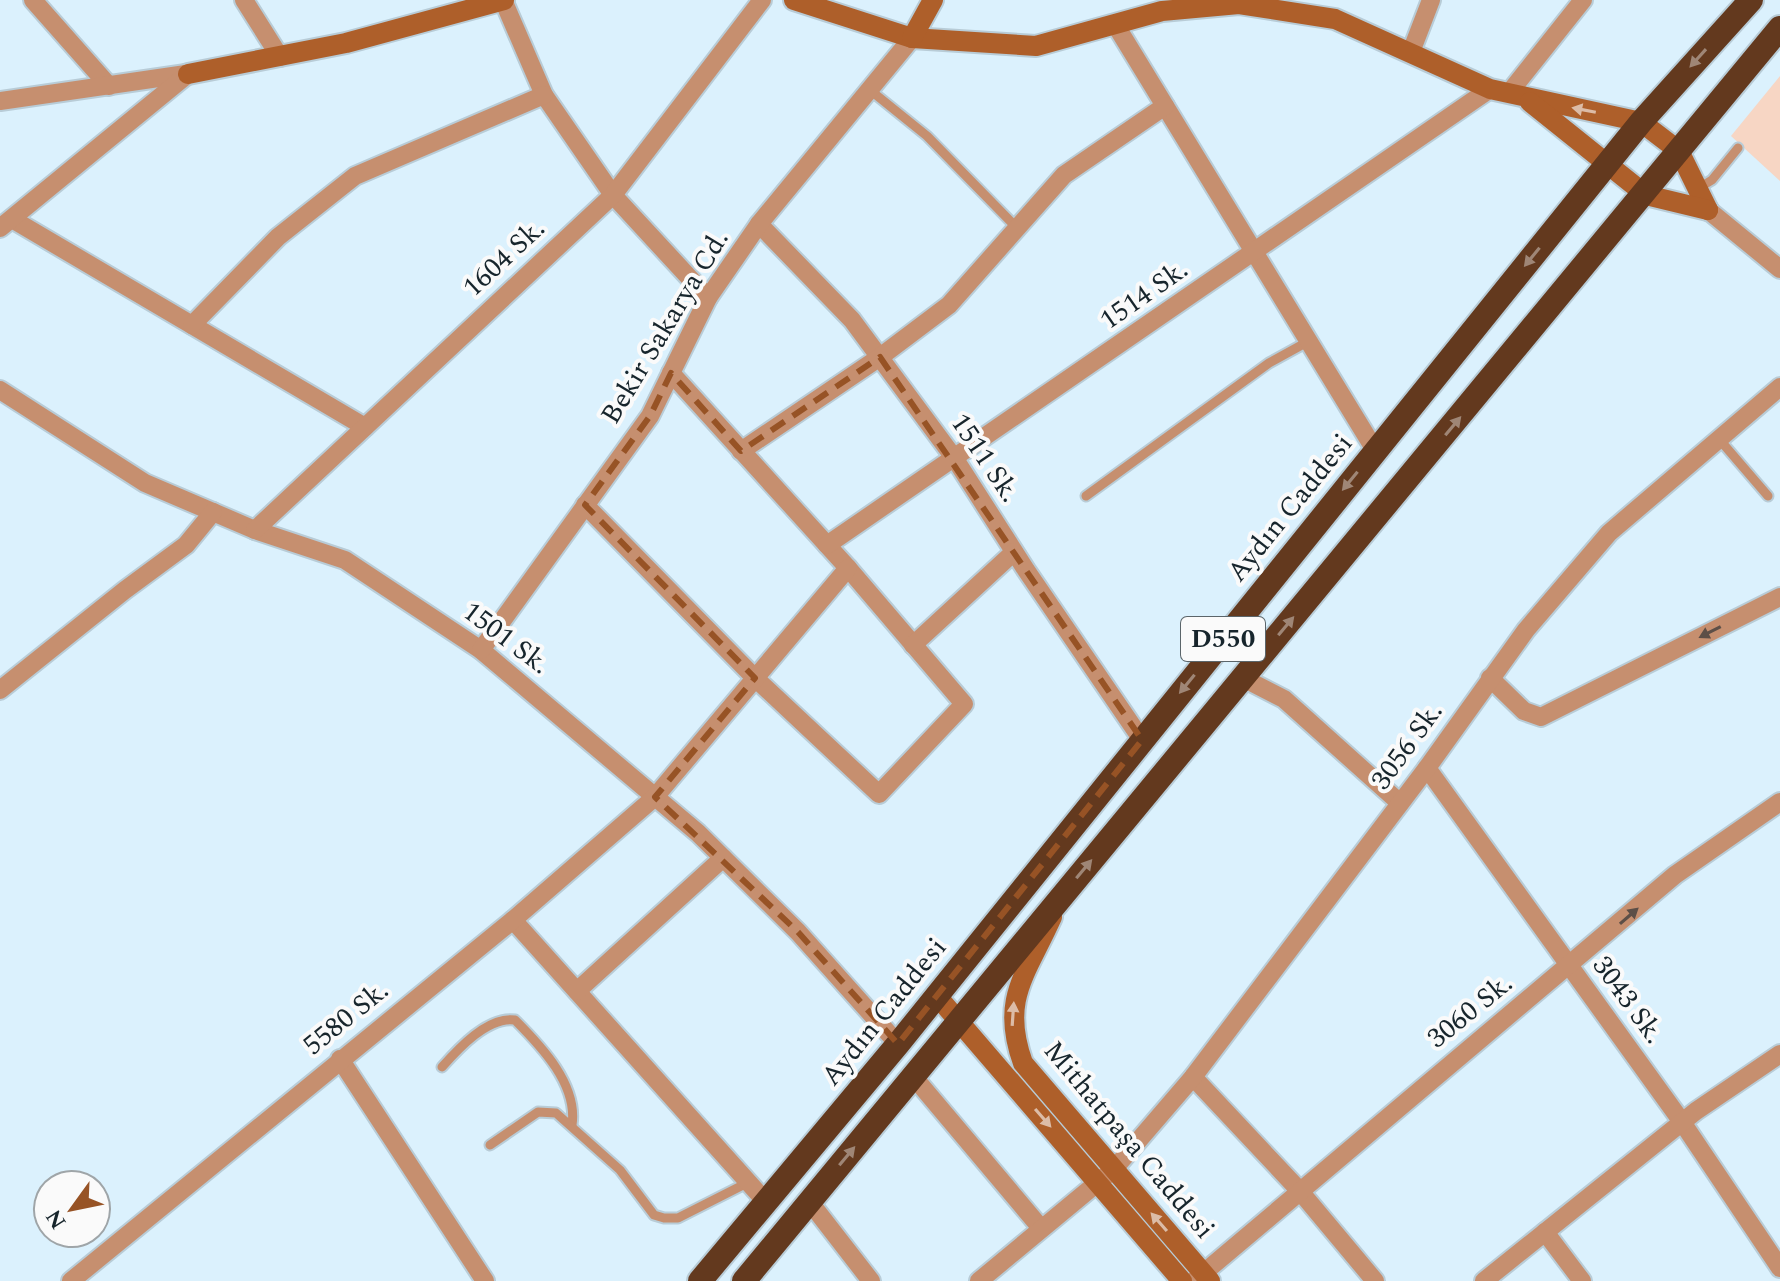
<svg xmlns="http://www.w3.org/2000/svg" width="1780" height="1281" viewBox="0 0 1780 1281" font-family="Spectral,serif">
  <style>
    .green { fill: #f7d6c4 }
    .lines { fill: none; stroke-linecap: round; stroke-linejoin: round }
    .lane-casing { stroke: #b8ccd7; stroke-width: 13 }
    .street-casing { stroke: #b8ccd7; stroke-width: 22 }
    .secondary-casing { stroke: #b8ccd7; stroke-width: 24 }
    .highway-casing { stroke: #b8ccd7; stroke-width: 28 }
    .lane { stroke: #c68f6f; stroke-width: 9 }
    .street { stroke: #c68f6f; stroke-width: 18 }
    .secondary { stroke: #ae5f2a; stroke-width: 20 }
    .highway { stroke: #63391e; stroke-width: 24 }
    .oneway { fill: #9f8676 }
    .oneway2 { fill: #dcbca7 }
    .oneway3 { fill: #5d4f47 }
    .marked { fill: none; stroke: #975325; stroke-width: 6; stroke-dasharray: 16 10; stroke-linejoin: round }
    .labels { text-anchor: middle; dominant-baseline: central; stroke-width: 8; stroke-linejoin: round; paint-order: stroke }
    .shield { fill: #fafafa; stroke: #5b656a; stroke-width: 2 }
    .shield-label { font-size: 26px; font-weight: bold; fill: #17252c }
    .street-label { font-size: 28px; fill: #17252c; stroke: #fafafa }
  </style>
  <rect width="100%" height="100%" fill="#dbf1fd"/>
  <path class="green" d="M1780 76V181L1731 136Z"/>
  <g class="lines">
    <g class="lane-casing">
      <g id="lane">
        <path d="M870 90 927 136 1017 228"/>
        <path d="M1697 189 1712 180 1738 148"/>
        <path d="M1719 439 1768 496"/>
        <path d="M1086 496 1269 363 1309 341"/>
        <path d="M442 1067C458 1049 488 1016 515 1020 542 1047 578 1085 572 1125"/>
        <path d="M490 1145 538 1112 556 1113 620 1170 654 1215 664 1218H678L749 1182"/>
      </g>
    </g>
    <g class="street-casing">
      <g id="street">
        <path d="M33 0 109 86"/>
        <path d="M244 0 280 57"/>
        <path d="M503 0 544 95 613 195 708 298"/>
        <path d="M1115 24 1375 450"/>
        <path d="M1411 52 1431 0"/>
        <path d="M1509 93 1583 0"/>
        <path d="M0 101 186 74"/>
        <path d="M1708 210 1780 269"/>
        <path d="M12 219 365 427"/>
        <path d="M759 224 852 320 955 459 1026 570 1142 740"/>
        <path d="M0 228 188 74"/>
        <path d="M192 325 278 237 355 176 544 95"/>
        <path d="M0 390 145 483 255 530 345 560 481 650 698 833 798 932 898 1044"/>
        <path d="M741 451 880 357 949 305 1064 175 1165 106"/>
        <path d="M585 505 755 678 879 794 964 704 848 568 671 373"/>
        <path d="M255 530 613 195 762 0"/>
        <path d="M827 545 1490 89"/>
        <path d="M913 645 1014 552"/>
        <path d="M481 650 650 416 708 298 759 224 912 38"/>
        <path d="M1243 678 1284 699 1400 803"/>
        <path d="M1490 678 1524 711 1541 717 1780 597"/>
        <path d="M0 690 125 590 186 545 213 512"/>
        <path d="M1427 768 1682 1122 1780 1268"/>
        <path d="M513 920 766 1202"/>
        <path d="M577 991 723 858"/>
        <path d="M340 1059 485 1281"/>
        <path d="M913 1076 1040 1227"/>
        <path d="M1193 1077 1299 1190 1375 1281"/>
        <path d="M809 1201 871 1281"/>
        <path d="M1545 1232 1582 1281"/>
        <path d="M71 1281 513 920 655 797 848 568"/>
        <path d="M979 1281 1114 1169 1193 1077 1427 768 1526 630 1609 533 1780 387"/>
        <path d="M1194 1281 1675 875 1780 802"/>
        <path d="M1484 1281 1696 1111 1780 1054"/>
      </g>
    </g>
    <g class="secondary-casing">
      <g id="secondary">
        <path d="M794 0 912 38 1036 46 1162 11 1239 4 1335 19 1490 89 1641 122 1679 151 1708 210"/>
        <path d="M912 38 933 0"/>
        <path d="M188 74 346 43 504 0"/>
        <path d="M1530 102 1646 195 1708 210"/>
        <path d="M1052 917C1026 975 1000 999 1023 1063L1210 1281"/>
        <path d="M937 996 1182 1281"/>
      </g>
    </g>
    <g class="highway-casing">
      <g id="highway">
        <path d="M700 1281 898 1044 1641 122 1751 0"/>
        <path d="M744 1281 1780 28"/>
      </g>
    </g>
    <use href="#lane" class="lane"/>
    <use href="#street" class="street"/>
    <use href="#secondary" class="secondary"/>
    <use href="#highway" class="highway"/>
  </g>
  <defs><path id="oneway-solid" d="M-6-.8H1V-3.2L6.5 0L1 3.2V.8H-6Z" transform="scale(2)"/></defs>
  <g class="oneway">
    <use href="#oneway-solid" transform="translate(1698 58) rotate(132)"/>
    <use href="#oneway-solid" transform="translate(1532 257) rotate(129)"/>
    <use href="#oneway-solid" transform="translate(1453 426) rotate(-50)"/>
    <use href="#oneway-solid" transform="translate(1350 481) rotate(129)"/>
    <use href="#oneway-solid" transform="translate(1286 626) rotate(-50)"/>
    <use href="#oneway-solid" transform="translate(1187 684) rotate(129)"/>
    <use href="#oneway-solid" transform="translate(1084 869) rotate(-50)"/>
    <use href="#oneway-solid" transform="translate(847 1156) rotate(-50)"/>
  </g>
  <g class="oneway2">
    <use href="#oneway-solid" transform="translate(1584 110) rotate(-169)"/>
    <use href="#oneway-solid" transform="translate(1013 1014) rotate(-86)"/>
    <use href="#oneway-solid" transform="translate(1043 1118) rotate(49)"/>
    <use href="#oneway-solid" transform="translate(1159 1222) rotate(-131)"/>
  </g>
  <g class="oneway3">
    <use href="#oneway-solid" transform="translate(1710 632) rotate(153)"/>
    <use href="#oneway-solid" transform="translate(1629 916) rotate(-41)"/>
  </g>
  <path class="marked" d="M880 357 1142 740 898 1044 798 932 655 797 755 678 585 505 650 416 671 373 741 451Z"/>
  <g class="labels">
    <rect class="shield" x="1181" y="617" width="84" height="44" rx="6"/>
    <g class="shield-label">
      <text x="1223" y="639">D550</text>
    </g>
    <g class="street-label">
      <text transform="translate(504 258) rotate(-43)">1604 Sk.</text>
      <text transform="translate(1144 295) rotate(-35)">1514 Sk.</text>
      <text transform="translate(665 327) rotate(-59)">Bekir Sakarya Cd.</text>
      <text transform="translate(985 458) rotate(56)">1511 Sk.</text>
      <text transform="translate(1290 508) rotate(-51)">Aydın Caddesi</text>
      <text transform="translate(506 638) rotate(37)">1501 Sk.</text>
      <text transform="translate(1407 746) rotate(-54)">3056 Sk.</text>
      <text transform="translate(1628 1000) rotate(54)">3043 Sk.</text>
      <text transform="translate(1470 1011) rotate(-39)">3060 Sk.</text>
      <text transform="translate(884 1012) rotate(-51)">Aydın Caddesi</text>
      <text transform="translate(346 1018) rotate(-39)">5580 Sk.</text>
      <text transform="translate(1129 1140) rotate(50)">Mithatpaşa Caddesi</text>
    </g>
  </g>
  <g transform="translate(72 1209) rotate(237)"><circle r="38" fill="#fafafa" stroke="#9fa5a8" stroke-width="2"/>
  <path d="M0-6L14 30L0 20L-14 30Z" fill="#975325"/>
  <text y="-12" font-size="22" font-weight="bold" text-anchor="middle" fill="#17252c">N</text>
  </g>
</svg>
